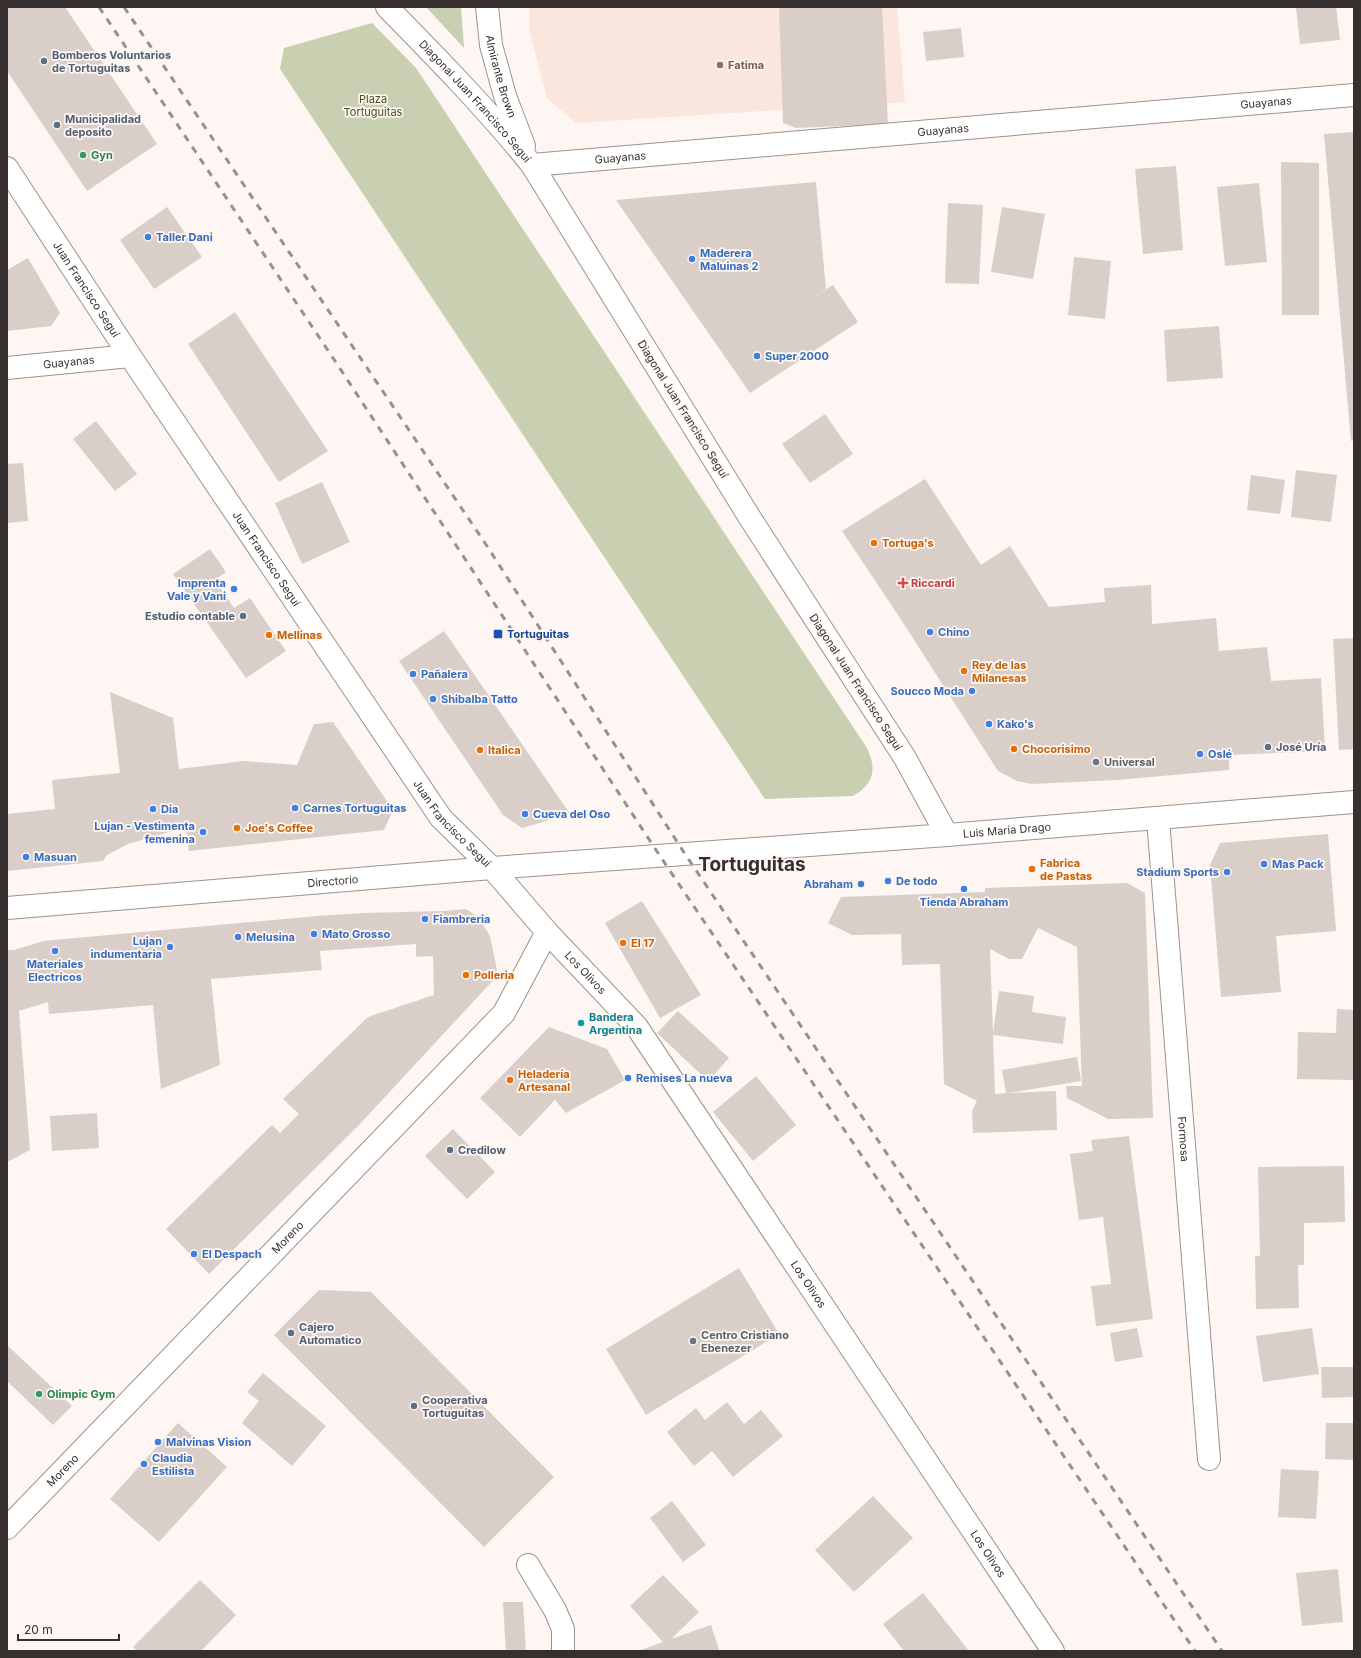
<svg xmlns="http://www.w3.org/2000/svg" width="1361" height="1658" viewBox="0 0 1361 1658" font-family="Inter,sans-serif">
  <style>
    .built { fill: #fae6dd }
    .green { fill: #c9cfb1 }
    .building { fill: #dacec9 }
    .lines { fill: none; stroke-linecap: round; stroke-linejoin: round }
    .street-casing { stroke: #9d928c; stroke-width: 24 }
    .secondary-casing { stroke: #9d928c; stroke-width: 24 }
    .street { stroke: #fff; stroke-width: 22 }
    .secondary { stroke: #fff; stroke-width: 22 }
    .rail { stroke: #97918e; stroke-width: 3; stroke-dasharray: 7 7; stroke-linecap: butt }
    .service-dot { fill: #5c6f8a; stroke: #fdf6f2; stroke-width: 1.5 }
    .education-dot { fill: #8d6e63; stroke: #fdf6f2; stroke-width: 1.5 }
    .leisure-dot { fill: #2e9e5b; stroke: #fdf6f2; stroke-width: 1.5 }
    .shop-dot { fill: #3f7fe0; stroke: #fdf6f2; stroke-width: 1.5 }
    .food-dot { fill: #e8710a; stroke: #fdf6f2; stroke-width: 1.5 }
    .health-dot { fill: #e0444e; stroke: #fdf6f2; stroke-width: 1.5 }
    .transit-dot { fill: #1a4fb4; stroke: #fdf6f2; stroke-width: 1.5 }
    .worship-dot { fill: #6b7280; stroke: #fdf6f2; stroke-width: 1.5 }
    .culture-dot { fill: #0f9aa8; stroke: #fdf6f2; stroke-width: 1.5 }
    .labels { text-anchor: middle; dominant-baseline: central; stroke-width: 3.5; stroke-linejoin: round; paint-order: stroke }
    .service-label { font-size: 11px; font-weight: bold; fill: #4e5e75; stroke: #fdf6f2; text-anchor: start }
    .education-label { font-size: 11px; font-weight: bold; fill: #785e54; stroke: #fdf6f2; text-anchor: start }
    .street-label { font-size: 11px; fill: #35302e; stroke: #fdf6f2 }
    .park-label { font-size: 11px; fill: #49501e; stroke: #fdf6f2 }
    .leisure-label { font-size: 11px; font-weight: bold; fill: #27864d; stroke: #fdf6f2; text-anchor: start }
    .shop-label { font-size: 11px; font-weight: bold; fill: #366cbe; stroke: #fdf6f2; text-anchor: start }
    .food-label { font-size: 11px; font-weight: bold; fill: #c56008; stroke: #fdf6f2; text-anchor: start }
    .health-label { font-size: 11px; font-weight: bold; fill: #be3a42; stroke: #fdf6f2; text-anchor: start }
    .transit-label { font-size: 11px; font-weight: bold; fill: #164399; stroke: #fdf6f2; text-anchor: start }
    .worship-label { font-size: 11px; font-weight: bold; fill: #5b616d; stroke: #fdf6f2; text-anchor: start }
    .culture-label { font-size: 11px; font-weight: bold; fill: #0d838f; stroke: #fdf6f2; text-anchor: start }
    .town-label { font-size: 19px; font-weight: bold; fill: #35302e; stroke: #fdf6f2 }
  </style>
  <rect width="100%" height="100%" fill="#fdf6f2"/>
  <path class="built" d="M529 7H897L905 102 576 123 547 98 530 33Z"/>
  <g class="green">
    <path d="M426 7H461L464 48Z"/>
    <path d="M372 23 416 68 867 748C877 769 874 784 853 796L765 799 280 69 284 48Z"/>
  </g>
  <g class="building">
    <path d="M7 7H65L157 144 87 191 7 71Z"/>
    <path d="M779 7H882L888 124 796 128 783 123Z"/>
    <path d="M1296 7H1336L1340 40 1300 44Z"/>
    <path d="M961 28 964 57 926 61 923 32Z"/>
    <path d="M1354 132V440L1351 441 1324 134Z"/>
    <path d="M1281 162 1319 163V315H1282Z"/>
    <path d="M1176 166 1183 250 1143 254 1135 169Z"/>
    <path d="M816 182 826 289 810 300 833 285 858 322 750 393 616 200Z"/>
    <path d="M1259 183 1267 262 1225 266 1217 187Z"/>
    <path d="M948 203 983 205 979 284 945 283Z"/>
    <path d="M167 207 202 257 154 289 120 240Z"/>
    <path d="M1002 207 1045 214 1033 279 991 272Z"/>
    <path d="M1074 257 1111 261 1105 319 1068 315Z"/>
    <path d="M28 258 60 313 51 326 7 331V270Z"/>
    <path d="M235 312 328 451 279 482 188 344Z"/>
    <path d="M1219 326 1223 378 1167 382 1164 330Z"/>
    <path d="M825 414 853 454 810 483 782 444Z"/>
    <path d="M96 421 137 474 115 491 73 439Z"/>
    <path d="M23 463 28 521 7 523V464Z"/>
    <path d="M1296 470 1337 475 1331 522 1291 517Z"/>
    <path d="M1251 475 1285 480 1280 514 1247 510Z"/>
    <path d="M925 479 981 565 1010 546 1049 607 1105 602 1104 588 1151 585 1152 624 1216 618 1219 651 1267 647 1271 681 1321 678 1325 751 1229 755V770L1117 780 1032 784 1017 781 998 771 900 618 842 531Z"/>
    <path d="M322 482 350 542 302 564 275 503Z"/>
    <path d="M210 549 226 572 215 580 234 608 250 598 286 651 246 678 173 574Z"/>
    <path d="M444 631 480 683 570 814 522 828 503 815 399 661Z"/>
    <path d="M1354 638V749L1339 750 1333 639Z"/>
    <path d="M110 692 173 718 179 769 243 761 297 765 314 724 333 722 393 810 384 830 189 851 186 827 128 844 107 855 103 861 7 871V814L55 809 52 780 120 773Z"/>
    <path d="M1328 834 1336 931 1276 936 1281 992 1221 997 1210 865 1220 843Z"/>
    <path d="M1127 883 1145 893 1153 1118 1108 1119 1067 1098 1066 1086H1082L1077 947 1038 928 1022 959H1009L990 949 993 1033 999 991 1034 996 1032 1012 1066 1017 1063 1044 993 1035 995 1094 1006 1093 1002 1070 1077 1057 1081 1081 1008 1093 1056 1091 1057 1130 973 1133 972 1111 977 1101 944 1084 940 964 902 965 901 934 852 935 828 923 841 897 985 892V888Z"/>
    <path d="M642 901 701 995 660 1018 605 923Z"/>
    <path d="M466 909 478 917 490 936 498 975 359 1125 209 1274 166 1229 272 1125 280 1133 299 1114 283 1099 368 1017 434 995 433 956 416 957V944L320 951 322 970 211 979 220 1065 161 1089 153 1005 49 1014 48 1002 19 1011 30 1150 7 1162V950H14L43 941 317 916 364 913 443 911Z"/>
    <path d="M1337 1009 1354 1010V1080L1297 1079 1298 1032 1336 1033Z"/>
    <path d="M678 1011 729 1058 708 1081 657 1033Z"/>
    <path d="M549 1027 607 1049 625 1080 566 1113 555 1100 520 1137 480 1098Z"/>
    <path d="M756 1076 796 1125 753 1161 713 1112Z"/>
    <path d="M97 1113 99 1148 52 1151 50 1116Z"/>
    <path d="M453 1129 495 1172 467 1199 425 1156Z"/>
    <path d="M1129 1136 1153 1319 1096 1326 1091 1286 1111 1284 1103 1217 1079 1220 1070 1154 1093 1151 1091 1140Z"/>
    <path d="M1344 1166 1345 1222 1304 1223V1265H1298L1299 1308 1256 1309 1255 1256H1260L1258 1167Z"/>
    <path d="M739 1268 779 1334 646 1415 606 1349Z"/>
    <path d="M319 1290 371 1292 554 1477 484 1547 274 1335Z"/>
    <path d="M1137 1328 1143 1357 1115 1362 1110 1333Z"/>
    <path d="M1312 1328 1319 1374 1263 1382 1256 1336Z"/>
    <path d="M7 1345 72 1406 53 1425 7 1381Z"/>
    <path d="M1321 1367H1354V1397L1322 1398Z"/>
    <path d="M263 1373 326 1426 292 1466 242 1423 259 1401 247 1392Z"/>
    <path d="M727 1402 744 1424 761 1410 783 1436 733 1477 712 1451 694 1466 667 1432 696 1408 705 1420Z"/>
    <path d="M178 1423 227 1467 159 1542 110 1499Z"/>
    <path d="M1326 1423H1354V1460L1325 1459Z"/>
    <path d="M1281 1469 1319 1471 1316 1519 1278 1517Z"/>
    <path d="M873 1496 913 1538 854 1592 815 1550Z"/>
    <path d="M672 1501 706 1545 683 1562 650 1518Z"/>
    <path d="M1338 1569 1343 1622 1302 1626 1296 1573Z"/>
    <path d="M663 1575 699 1612 671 1639 711 1625 719 1650 642 1651 641 1650 663 1642 630 1606Z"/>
    <path d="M200 1580 236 1615 201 1651H137L133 1647Z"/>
    <path d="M923 1593 969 1651H904L883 1624Z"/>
    <path d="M503 1602H523L526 1651H506Z"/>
  </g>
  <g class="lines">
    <g class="street-casing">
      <g id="street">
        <path id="s1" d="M387 7C437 58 487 109 532 165"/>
        <path id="s2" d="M487 7 491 45 505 96 524 146"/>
        <path id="s3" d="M7 168 130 356 441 818 492 868"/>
        <path id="s4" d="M7 368 130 356"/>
        <path id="s5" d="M1158 819 1209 1459"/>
        <path id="s6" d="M547 932 637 1027 1053 1651"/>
        <path d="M528 1565 555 1610 563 1629V1651"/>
      </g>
    </g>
    <g class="secondary-casing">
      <g id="secondary">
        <path id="s7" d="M947 835 905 758 750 518 532 165 1354 95"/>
        <path id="s8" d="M7 908 492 868 947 835 1354 802"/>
        <path id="s9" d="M7 1528 504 1013 547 932 492 868"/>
      </g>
    </g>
    <use href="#street" class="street"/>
    <use href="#secondary" class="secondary"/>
    <g class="rail">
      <path d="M99 7 339 367 660 856 1195 1651"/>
      <path d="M124 7 485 543 685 854 1222 1651"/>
    </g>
  </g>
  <g class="service-dot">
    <circle cx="44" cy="61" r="4"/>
    <circle cx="57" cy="125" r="4"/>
    <circle cx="243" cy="616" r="4"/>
    <circle cx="1268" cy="747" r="4"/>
    <circle cx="450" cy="1150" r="4"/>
    <circle cx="291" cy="1333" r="4"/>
    <circle cx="414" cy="1406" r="4"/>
  </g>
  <circle class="education-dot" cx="720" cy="65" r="4"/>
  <g class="leisure-dot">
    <circle cx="83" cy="155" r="4"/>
    <circle cx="39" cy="1394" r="4"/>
  </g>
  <g class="shop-dot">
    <circle cx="148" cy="237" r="4"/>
    <circle cx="692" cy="259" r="4"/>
    <circle cx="757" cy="356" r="4"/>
    <circle cx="234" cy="589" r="4"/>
    <circle cx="930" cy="632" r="4"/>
    <circle cx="413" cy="674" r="4"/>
    <circle cx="972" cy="691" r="4"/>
    <circle cx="433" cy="699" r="4"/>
    <circle cx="989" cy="724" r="4"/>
    <circle cx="1200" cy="754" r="4"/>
    <circle cx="295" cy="808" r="4"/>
    <circle cx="153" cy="809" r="4"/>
    <circle cx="525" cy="814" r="4"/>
    <circle cx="203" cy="832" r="4"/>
    <circle cx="26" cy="857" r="4"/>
    <circle cx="1264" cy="864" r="4"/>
    <circle cx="1227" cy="872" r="4"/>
    <circle cx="888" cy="881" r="4"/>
    <circle cx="861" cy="884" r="4"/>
    <circle cx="964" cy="889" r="4"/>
    <circle cx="425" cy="919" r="4"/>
    <circle cx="314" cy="934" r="4"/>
    <circle cx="238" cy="937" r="4"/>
    <circle cx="170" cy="947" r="4"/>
    <circle cx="55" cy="951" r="4"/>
    <circle cx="628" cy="1078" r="4"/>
    <circle cx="194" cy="1254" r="4"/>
    <circle cx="158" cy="1442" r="4"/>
    <circle cx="144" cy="1464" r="4"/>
  </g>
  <g class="food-dot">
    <circle cx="874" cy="543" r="4"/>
    <circle cx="269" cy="635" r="4"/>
    <circle cx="964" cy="671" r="4"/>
    <circle cx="1014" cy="749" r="4"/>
    <circle cx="480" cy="750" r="4"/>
    <circle cx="237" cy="828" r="4"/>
    <circle cx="1032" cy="869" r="4"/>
    <circle cx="623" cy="943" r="4"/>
    <circle cx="466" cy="975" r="4"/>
    <circle cx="510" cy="1080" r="4"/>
  </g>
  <path class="health-dot" d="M901 577h4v4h4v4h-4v4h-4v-4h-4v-4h4z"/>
  <rect class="transit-dot" x="493" y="629" width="10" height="10" rx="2"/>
  <g class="worship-dot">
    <circle cx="1096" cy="762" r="4"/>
    <circle cx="693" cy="1341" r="4"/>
  </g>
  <circle class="culture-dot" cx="581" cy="1023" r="4"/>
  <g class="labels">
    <g class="service-label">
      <text x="52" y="55">Bomberos Voluntarios<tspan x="52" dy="13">de Tortuguitas</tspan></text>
      <text x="65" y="119">Municipalidad<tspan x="65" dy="13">deposito</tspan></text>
      <text x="235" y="616" text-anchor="end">Estudio contable</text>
      <text x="1276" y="747">José Uría</text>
      <text x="458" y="1150">Credilow</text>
      <text x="299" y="1327">Cajero<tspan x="299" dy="13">Automatico</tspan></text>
      <text x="422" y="1400">Cooperativa<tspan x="422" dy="13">Tortuguitas</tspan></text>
    </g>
    <g class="education-label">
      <text x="728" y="65">Fatima</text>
    </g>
    <g class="street-label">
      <text stroke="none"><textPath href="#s2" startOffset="71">Almirante Brown</textPath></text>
      <text stroke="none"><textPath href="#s1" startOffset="129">Diagonal Juan Francisco Seguí</textPath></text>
      <text stroke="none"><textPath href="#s7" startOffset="1525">Guayanas</textPath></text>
      <text stroke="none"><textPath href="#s7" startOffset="1201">Guayanas</textPath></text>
      <text stroke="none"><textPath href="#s7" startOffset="877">Guayanas</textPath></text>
      <text stroke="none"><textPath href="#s3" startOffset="145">Juan Francisco Seguí</textPath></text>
      <text stroke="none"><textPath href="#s4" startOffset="62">Guayanas</textPath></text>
      <text transform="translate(683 409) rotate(58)">Diagonal Juan Francisco Seguí</text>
      <text stroke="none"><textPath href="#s3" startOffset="469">Juan Francisco Seguí</textPath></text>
      <text transform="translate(856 682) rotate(57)">Diagonal Juan Francisco Seguí</text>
      <text stroke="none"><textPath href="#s3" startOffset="793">Juan Francisco Seguí</textPath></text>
      <text stroke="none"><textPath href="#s8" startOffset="1003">Luis María Drago</textPath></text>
      <text stroke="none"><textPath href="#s8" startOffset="327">Directorio</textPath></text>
      <text stroke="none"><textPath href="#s6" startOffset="56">Los Olivos</textPath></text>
      <text stroke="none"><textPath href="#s5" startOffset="321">Formosa</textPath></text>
      <text stroke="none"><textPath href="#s9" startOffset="404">Moreno</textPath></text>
      <text stroke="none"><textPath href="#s6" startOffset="440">Los Olivos</textPath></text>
      <text stroke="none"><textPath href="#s9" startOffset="80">Moreno</textPath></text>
      <text stroke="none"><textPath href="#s6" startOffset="764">Los Olivos</textPath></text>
    </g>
    <g class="park-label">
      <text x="373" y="99">Plaza<tspan x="373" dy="13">Tortuguitas</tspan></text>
    </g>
    <g class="leisure-label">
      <text x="91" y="155">Gyn</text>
      <text x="47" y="1394">Olimpic Gym</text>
    </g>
    <g class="shop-label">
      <text x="156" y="237">Taller Dani</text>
      <text x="700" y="253">Maderera<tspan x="700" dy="13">Maluinas 2</tspan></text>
      <text x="765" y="356">Super 2000</text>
      <text x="226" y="583" text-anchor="end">Imprenta<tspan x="226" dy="13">Vale y Vani</tspan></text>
      <text x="938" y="632">Chino</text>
      <text x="421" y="674">Pañalera</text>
      <text x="964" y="691" text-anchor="end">Soucco Moda</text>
      <text x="441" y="699">Shibalba Tatto</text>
      <text x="997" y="724">Kako's</text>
      <text x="1208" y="754">Oslé</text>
      <text x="303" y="808">Carnes Tortuguitas</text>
      <text x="161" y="809">Dia</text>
      <text x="533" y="814">Cueva del Oso</text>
      <text x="195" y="826" text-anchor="end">Lujan - Vestimenta<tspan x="195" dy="13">femenina</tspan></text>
      <text x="34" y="857">Masuan</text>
      <text x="1272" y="864">Mas Pack</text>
      <text x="1219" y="872" text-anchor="end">Stadium Sports</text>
      <text x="896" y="881">De todo</text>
      <text x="853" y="884" text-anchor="end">Abraham</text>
      <text x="964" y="902" text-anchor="middle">Tienda Abraham</text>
      <text x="433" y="919">Fiambreria</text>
      <text x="322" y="934">Mato Grosso</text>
      <text x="246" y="937">Melusina</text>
      <text x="162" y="941" text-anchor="end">Lujan<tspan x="162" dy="13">indumentaria</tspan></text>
      <text x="55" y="964" text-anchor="middle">Materiales<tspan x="55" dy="13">Electricos</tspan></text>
      <text x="636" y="1078">Remises La nueva</text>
      <text x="202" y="1254">El Despach</text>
      <text x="166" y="1442">Malvinas Vision</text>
      <text x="152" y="1458">Claudia<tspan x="152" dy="13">Estilista</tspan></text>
    </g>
    <g class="food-label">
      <text x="882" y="543">Tortuga's</text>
      <text x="277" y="635">Mellinas</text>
      <text x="972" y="665">Rey de las<tspan x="972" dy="13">Milanesas</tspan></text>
      <text x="1022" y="749">Chocorisimo</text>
      <text x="488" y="750">Italica</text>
      <text x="245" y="828">Joe's Coffee</text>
      <text x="1040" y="863">Fabrica<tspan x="1040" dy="13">de Pastas</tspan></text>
      <text x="631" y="943">El 17</text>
      <text x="474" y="975">Polleria</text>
      <text x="518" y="1074">Heladería<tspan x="518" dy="13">Artesanal</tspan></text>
    </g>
    <g class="health-label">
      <text x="911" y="583">Riccardi</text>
    </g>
    <g class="transit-label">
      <text x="507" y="634">Tortuguitas</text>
    </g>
    <g class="worship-label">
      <text x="1104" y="762">Universal</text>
      <text x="701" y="1335">Centro Cristiano<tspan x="701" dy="13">Ebenezer</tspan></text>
    </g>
    <g class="culture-label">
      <text x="589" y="1017">Bandera<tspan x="589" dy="13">Argentina</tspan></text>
    </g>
    <g class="town-label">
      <text x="752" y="864">Tortuguitas</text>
    </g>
  </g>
  <rect width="1361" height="1658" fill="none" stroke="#35302e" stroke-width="16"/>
  <path d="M18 1634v6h101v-6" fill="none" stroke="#35302e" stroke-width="2"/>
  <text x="24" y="1634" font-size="12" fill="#35302e" stroke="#fdf6f2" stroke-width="3" paint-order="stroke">20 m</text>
</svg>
